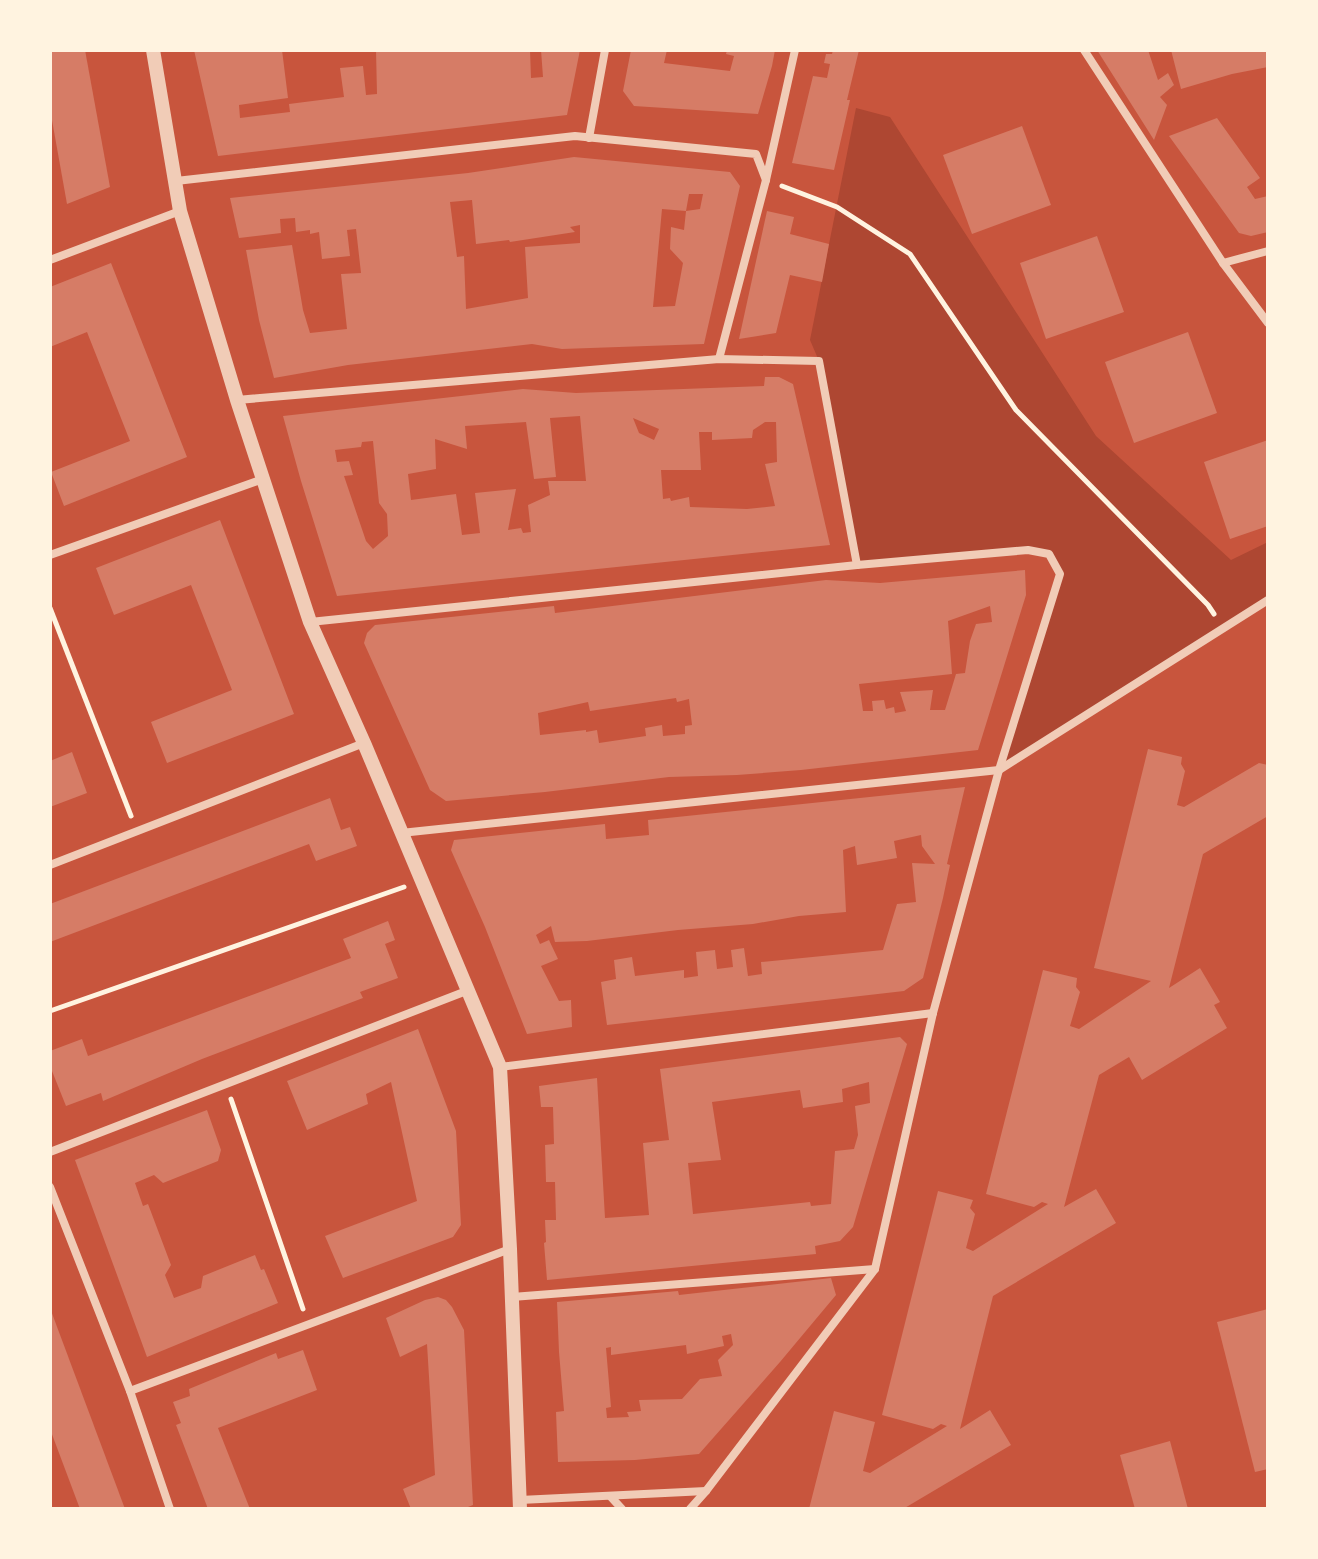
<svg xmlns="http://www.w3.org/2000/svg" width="1318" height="1559" viewBox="0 0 1318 1559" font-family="'Varela Round',sans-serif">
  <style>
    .green { fill: #ae4732 }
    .building { fill: #d67c66; fill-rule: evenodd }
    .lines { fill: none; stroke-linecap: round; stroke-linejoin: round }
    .path { stroke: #fff3e0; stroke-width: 5 }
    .minor { stroke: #f1ccb7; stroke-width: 8 }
    .tertiary { stroke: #f1ccb7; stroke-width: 14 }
  </style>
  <rect width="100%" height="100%" fill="#c8553d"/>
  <path class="green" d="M856 108 890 117 1096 436 1231 560 1268 542V600L999 770 1060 574 1049 554 1028 550 857 565 819 361 810 340Z"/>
  <g class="building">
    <path d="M50 50H85L110 187 67 204 50 109Z"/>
    <path d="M194 50H282L288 98 239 105 240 118 290 112 289 104 344 97 340 68 363 66 366 95 377 94 376 50H530L531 78 543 77 541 50H580L567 115 218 156Z"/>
    <path d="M631 50H667L664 63 730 71 734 56 726 54 727 50H775L772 66 758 114 634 106 623 91Z"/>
    <path d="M833 50H859L847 100H850L834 170 792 163 813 76 827 78 830 64 824 63 826 54H832Z"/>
    <path d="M1097 50H1148L1158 80 1168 73 1174 85 1160 97 1167 105 1154 140Z"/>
    <path d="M1171 50H1268V67L1232 74 1181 89Z"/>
    <path d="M1217 118 1260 178 1247 187 1255 199 1268 196V232L1251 236 1239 233 1169 136Z"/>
    <path d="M1022 126 1051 205 972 234 943 155Z"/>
    <path d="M574 157 730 172 740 186 704 344 562 349 532 344 348 365 274 378 259 320 246 250 292 245 303 310 310 333 347 329 341 274 361 273 356 229 347 230 350 256 322 259 319 232 310 234V230L296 232 295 218 280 219 281 233 239 238 230 198 468 173ZM689 194H703L700 209 686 211 684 230 671 227 670 249 683 263 675 306 653 307 662 209 686 211ZM472 200 476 244 509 240 510 242 575 232 570 227 580 225V243L525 247 528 298 466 309 464 256 457 257 450 202Z"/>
    <path d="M767 211 794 217 790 234 829 244 822 282 790 275 776 333 739 339Z"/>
    <path d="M1097 236 1124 312 1046 339 1020 263Z"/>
    <path d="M111 263 187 457 64 506 51 472 130 441 87 332 50 347V287Z"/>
    <path d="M1188 332 1217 413 1134 443 1105 362Z"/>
    <path d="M765 377H779L793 384 830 545 337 596 301 481 283 416 523 389 576 393 764 386ZM580 416 586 481H548L550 495 528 505 531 532 523 533 521 528 508 530 516 489 475 493 480 533 462 535 456 494 411 500 408 474 436 469 435 439 467 449 465 426 526 422 534 479 556 477 550 418ZM633 418 659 429 654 440 639 433ZM765 422H776L777 462 765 464 775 506 747 509 690 507 689 497 671 501 670 498 663 499 661 470H701L699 432H712V440L752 438 753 430ZM373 441 379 503 387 514 388 536 373 549 366 541 344 476 353 475 349 461 337 462 335 450 361 447 362 442Z"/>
    <path d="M1268 440V526L1230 539 1204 462Z"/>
    <path d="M220 520 294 714 167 763 151 722 232 690 191 585 114 615 96 568Z"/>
    <path d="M1025 570 1026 595 978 750 801 770 737 775 669 777 545 792 446 801 430 790 364 643 367 633 375 625 554 606 555 613 826 580 880 583ZM990 606 992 622 976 624 970 641 965 673 956 674 945 710H930L933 690 900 692 906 711 895 713 894 707 886 709 884 700 872 701 873 711H863L859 684 952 674 948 621ZM676 698 677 702 689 699 692 725 685 726V734L663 736 662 725 645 728 646 736 599 743 597 730 586 732V730L540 735 538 713 588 702 590 711Z"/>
    <path d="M1148 749 1182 757 1181 764 1185 771 1177 805 1184 807 1259 763 1268 765V816L1203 854 1169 988 1200 968 1220 1002 1214 1005 1227 1028 1142 1080 1129 1057 1099 1075 1064 1207 1096 1189 1116 1223 993 1296 960 1429 990 1410 1011 1445 903 1509H809L834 1411 875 1422 863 1471 870 1473 947 1426 941 1424 933 1429 882 1415 938 1191 973 1200 970 1208 975 1214 966 1248 973 1251 1048 1204 1042 1202 1034 1207 986 1194 1043 970 1077 978 1076 987 1080 992 1070 1026 1079 1029 1151 981 1094 968Z"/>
    <path d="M72 752 87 793 50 807V761Z"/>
    <path d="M965 787 947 864 950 865 943 898 923 978 904 991 607 1025 601 982 616 979 614 960 632 957 635 976 684 970V978L698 976 696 952 715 950 717 969 733 967 731 950 744 948 748 976 762 974 761 962 883 950 897 904 916 902 912 863 935 864 922 846 921 835 894 841 897 858 857 865 855 846 843 850 846 912 799 916 753 924 678 930 587 941 555 942 551 926 536 935 540 944 549 940 558 959 541 966 559 1001 571 1000 572 1027 527 1034 485 927 451 850 454 840 605 824 606 839 649 835 648 820Z"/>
    <path d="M330 798 341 830 350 827 357 846 316 861 309 844 50 942V904Z"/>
    <path d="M388 921 395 940 385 944 398 978 360 992 363 998 202 1059 103 1101 101 1093 66 1106 52 1071 50 1072V1051L82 1039 88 1056 351 958 343 939Z"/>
    <path d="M418 1029 456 1131 461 1225 453 1237 343 1278 325 1236 417 1201 391 1082 366 1094 368 1104 307 1130 287 1081Z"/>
    <path d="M900 1037 907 1044 880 1135 853 1227 840 1241 815 1246 816 1254 547 1280 544 1243 546 1242 545 1220H556L555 1182H546L545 1145 554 1144 553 1107H541L539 1086 597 1078 605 1218 649 1215 643 1143 669 1140 660 1069ZM869 1082 870 1103 855 1106 858 1135 854 1149 835 1151 831 1204 811 1206 810 1202 693 1214 688 1163 721 1160 712 1102 800 1090 803 1108 843 1102 842 1089Z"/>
    <path d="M207 1110 221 1150 218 1161 163 1183 154 1175 135 1183 143 1206 148 1204 171 1265 165 1275 174 1298 201 1288 203 1276 255 1255 261 1270 264 1269 278 1303 147 1357 75 1160Z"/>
    <path d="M831 1278 836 1295 780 1362 699 1454 635 1460 558 1462 556 1412 564 1411 559 1352 557 1302 678 1291 679 1295ZM731 1334 733 1345 718 1360 722 1376 700 1379 682 1399 639 1400 641 1411 627 1412 629 1417 607 1418 606 1408 611 1407 606 1348 611 1347V1355L686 1345 687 1354 724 1346 722 1336Z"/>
    <path d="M438 1297 446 1300 452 1307 464 1330 473 1505 463 1509H411L403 1489 435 1475 427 1344 400 1357 386 1318 425 1300Z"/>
    <path d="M50 1308 125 1509H80L50 1429Z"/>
    <path d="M1268 1309V1469L1255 1472 1217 1322Z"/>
    <path d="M303 1350 317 1390 218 1428 250 1509H208L176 1425 181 1423 173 1402 190 1396 189 1389 276 1353 278 1359Z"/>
    <path d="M1170 1441 1188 1509H1135L1120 1455Z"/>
  </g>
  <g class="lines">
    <g class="path">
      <path d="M782 186 837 207 910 254 1016 410 1208 605 1214 614"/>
      <path d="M50 608 131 816"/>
      <path d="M50 1011 404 887"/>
      <path d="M231 1099 303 1309"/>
    </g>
    <g class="minor">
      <path d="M1084 50 1223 263 1268 323"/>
      <path d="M589 138 605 50"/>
      <path d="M176 181 575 136 756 154 766 180"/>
      <path d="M50 260 180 211"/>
      <path d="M1223 263 1268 251"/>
      <path d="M719 359 766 180 795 50"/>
      <path d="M237 400 719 359 819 361 857 565"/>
      <path d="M50 555 263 479"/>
      <path d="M310 622 857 565 1028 550 1049 554 1060 574 999 770 933 1013 875 1269 706 1491 690 1509"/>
      <path d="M401 833 999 770 1268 600"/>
      <path d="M50 865 364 743"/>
      <path d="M500 1067 933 1013"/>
      <path d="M50 1152 469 990"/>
      <path d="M50 1187 130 1391 170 1509"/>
      <path d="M512 1297 875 1269"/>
      <path d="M130 1391 510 1249"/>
      <path d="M611 1497 622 1509"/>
      <path d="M520 1500 706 1491"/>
    </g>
    <path class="tertiary" d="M153 50 180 211 237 400 310 622 364 743 500 1067 510 1249 520 1509"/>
  </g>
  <rect width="1318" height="1559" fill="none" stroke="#fff3e0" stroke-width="104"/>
</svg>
